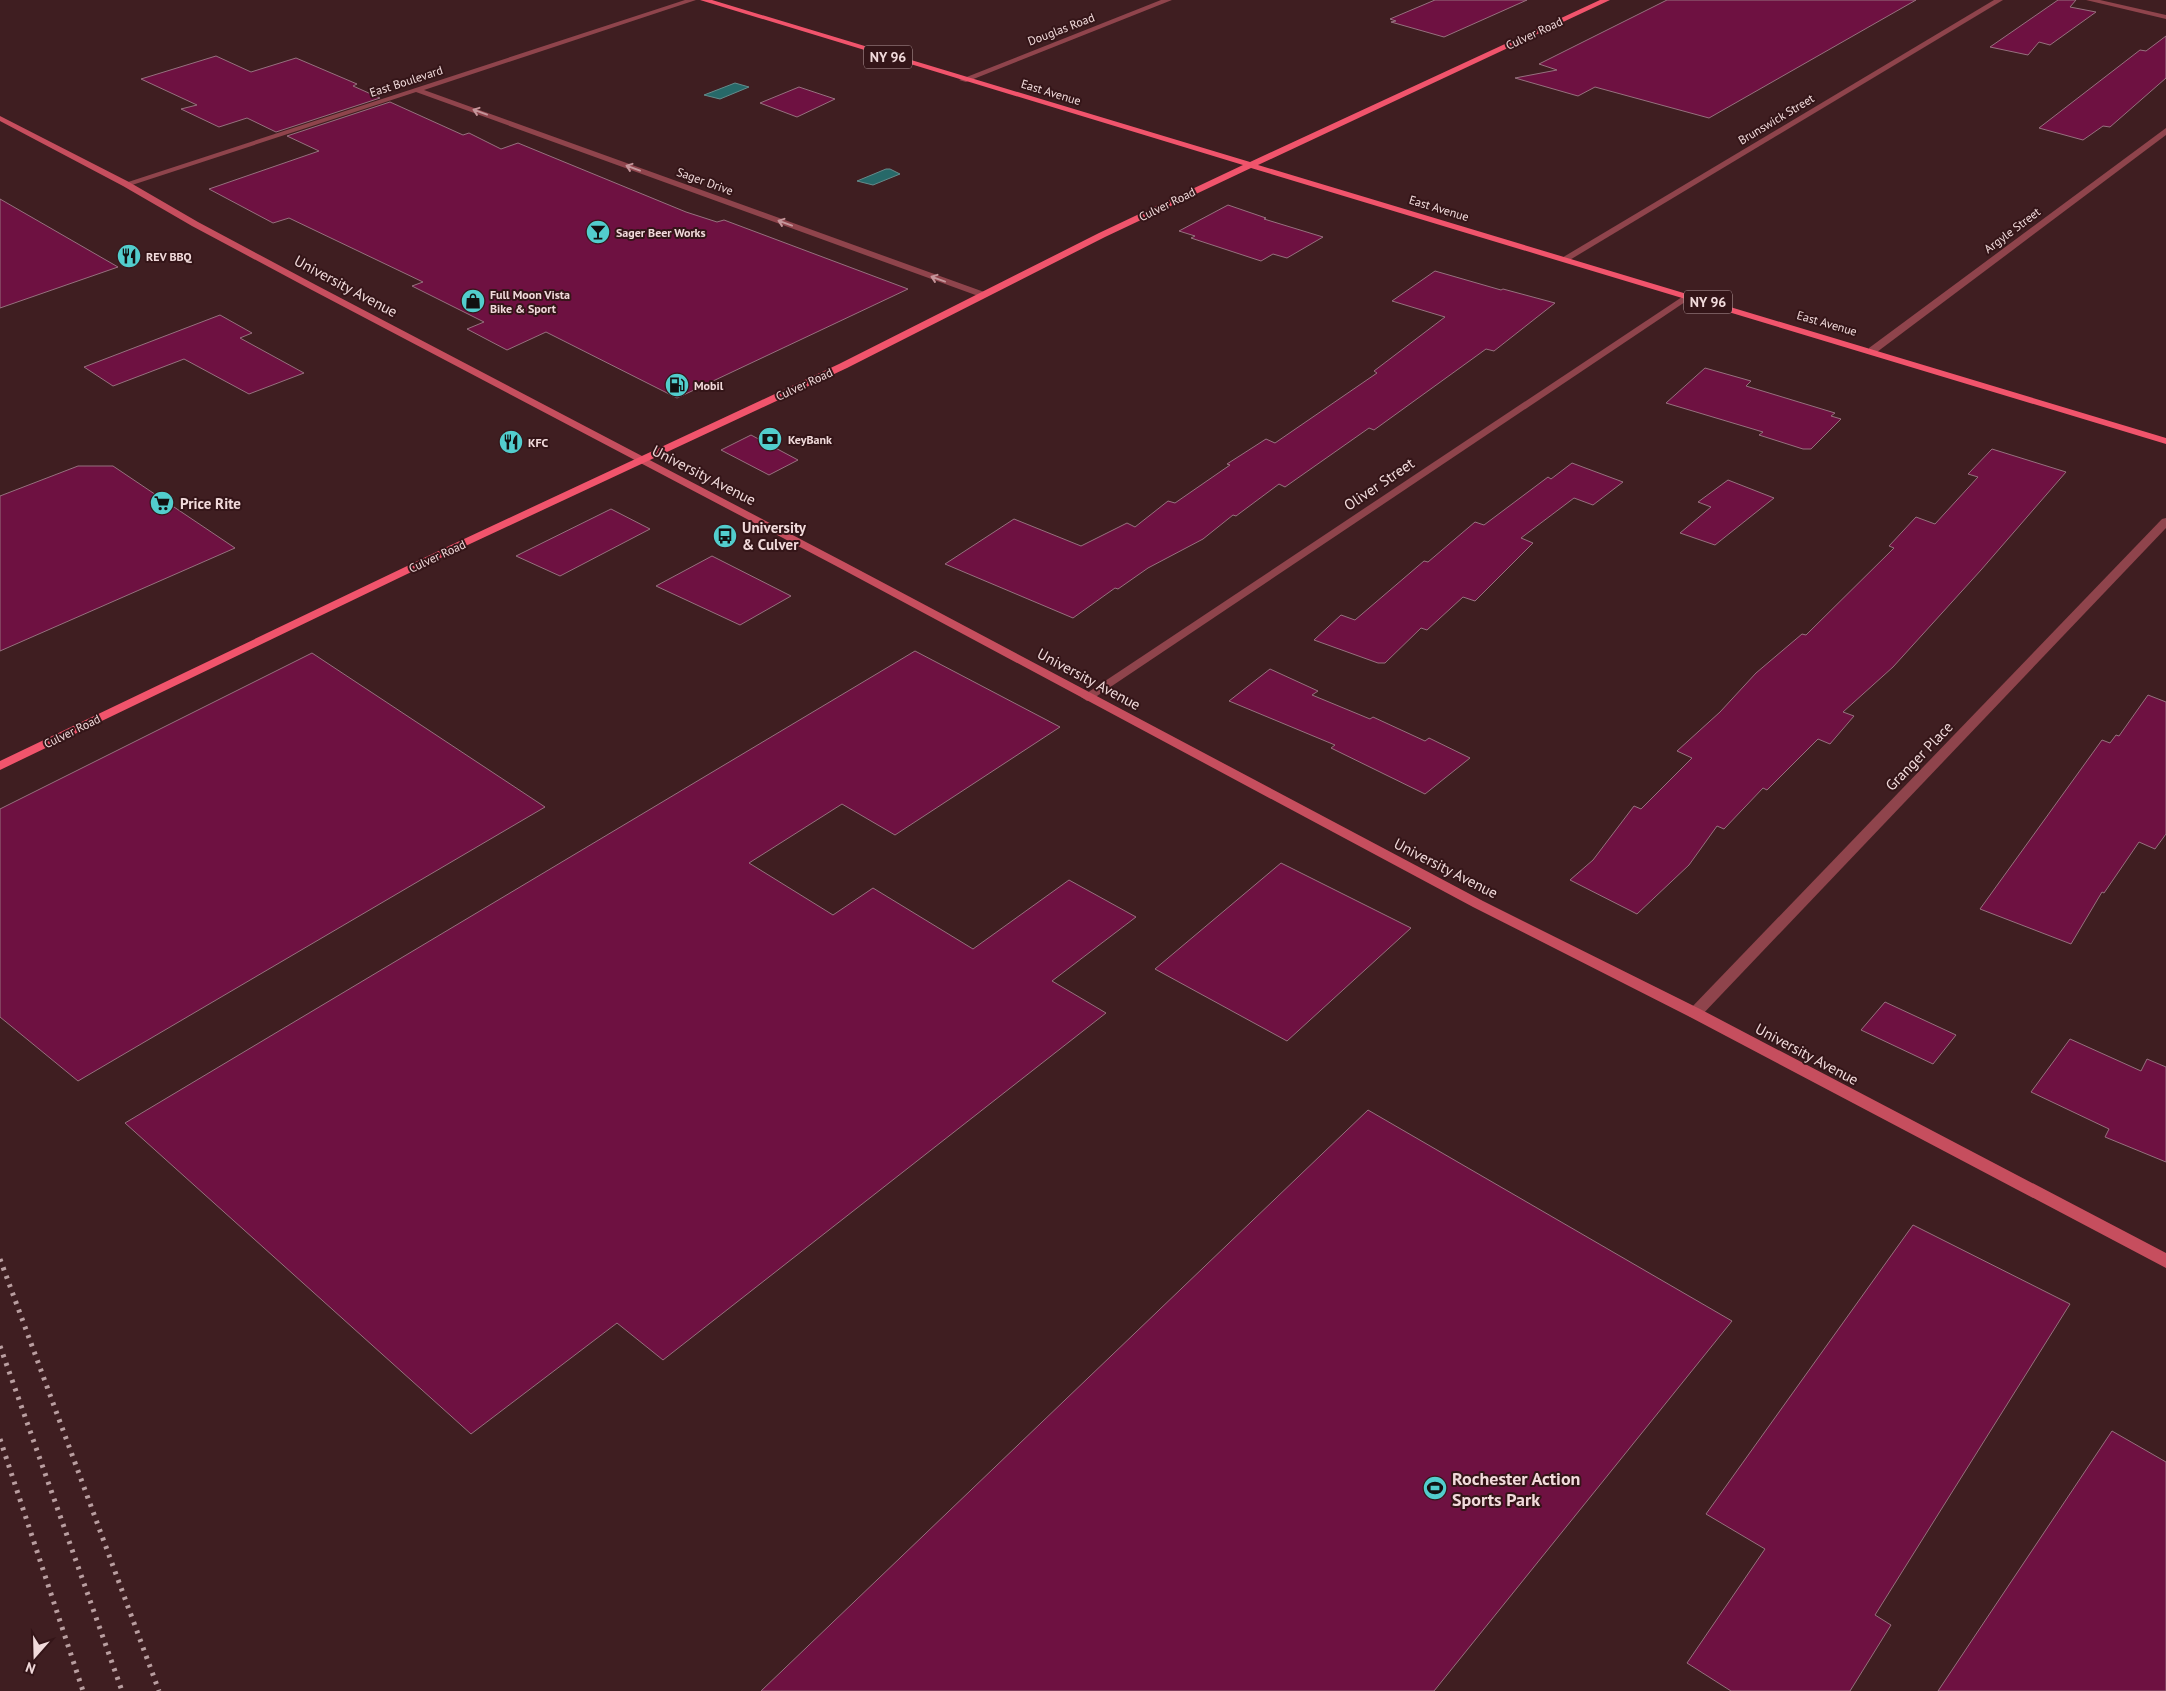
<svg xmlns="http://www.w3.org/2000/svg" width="2166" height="1691" viewBox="0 0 2166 1691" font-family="'PT Sans',sans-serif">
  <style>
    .water { fill: #276969; stroke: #648b8b }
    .building { fill: #6e1141; stroke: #96717e }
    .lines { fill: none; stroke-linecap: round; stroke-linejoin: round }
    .minor { fill: #8f444c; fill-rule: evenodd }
    .tertiary { fill: #8f444c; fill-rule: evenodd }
    .secondary { fill: #c64e5e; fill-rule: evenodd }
    .primary { fill: #f1546c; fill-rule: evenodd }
    .rail { stroke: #b99ea0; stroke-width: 5; stroke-dasharray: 3 6; stroke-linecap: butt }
    .oneway { stroke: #c5969b }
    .labels { text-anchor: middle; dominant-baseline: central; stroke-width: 4; stroke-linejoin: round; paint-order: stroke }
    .far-street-label { font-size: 12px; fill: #f1dadb; stroke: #341518 }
    .far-poi-label { font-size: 12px; font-weight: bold; fill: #f1dadb; stroke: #341518; text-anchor: start }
    .shield { fill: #341518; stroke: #b89fa0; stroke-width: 1 }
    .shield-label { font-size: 14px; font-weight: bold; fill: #f1dadb }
    .street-label { font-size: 15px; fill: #f1dadb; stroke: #341518 }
    .poi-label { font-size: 15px; font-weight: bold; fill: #f1dadb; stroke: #341518; text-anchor: start }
    .near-poi-label { font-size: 18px; font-weight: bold; fill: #f1dadb; stroke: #341518; text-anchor: start }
  </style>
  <rect width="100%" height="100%" fill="#3f1e21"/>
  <g class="water">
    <path d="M735 83 749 87 720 99 704 95Z"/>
    <path d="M886 169H890L900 174 873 185 857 181Z"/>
  </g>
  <g class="building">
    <path d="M1435 0H1527L1444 37 1391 22 1396 21 1390 19Z"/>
    <path d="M1667 0H1916L1709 118 1595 87 1578 96 1515 78 1557 70 1539 64Z"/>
    <path d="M2058 0H2076L2070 7 2096 12 2050 45 2039 42 2028 55 1990 47Z"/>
    <path d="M2166 36V78L2110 127 2103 126 2083 140 2039 128 2140 50 2146 51Z"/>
    <path d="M216 56 251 72 296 58 357 84 353 86 380 98 276 132 247 118 219 127 181 109 197 105 141 79Z"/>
    <path d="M799 87 835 99 797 117 760 103Z"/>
    <path d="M390 102 463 135 469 133 501 149 518 143 686 212 717 222 724 220 908 289 677 398 546 332 507 350 467 329 484 322 412 286 423 282 289 218 273 223 209 189 319 151 287 136Z"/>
    <path d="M0 199 118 267 0 308Z"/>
    <path d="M1228 205 1266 218 1264 219 1323 237 1287 258 1273 254 1261 261 1191 238 1195 236 1179 231Z"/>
    <path d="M1435 271 1501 290 1503 289 1555 303 1494 351 1486 349 1374 430 1369 428 1285 487 1279 484 1236 516 1233 515 1203 539 1148 568 1118 589 1115 588 1073 618 945 564 1014 519 1081 546 1127 523 1135 527 1168 501 1175 503 1230 465 1227 464 1266 439 1275 443 1377 373 1374 371 1445 317 1392 301Z"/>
    <path d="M220 315 252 333 240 338 304 373 249 394 184 359 113 386 84 367Z"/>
    <path d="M1705 368 1751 381 1746 386 1835 413 1831 416 1841 419 1811 449H1803L1759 435 1763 432 1666 403Z"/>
    <path d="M751 435 798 460 769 475 721 450Z"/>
    <path d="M1992 449 2066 472 1981 570 1893 667 1843 712 1854 716 1830 744 1818 739 1767 790 1763 788 1724 829 1717 826 1689 865 1637 914 1570 880 1593 860 1634 806 1641 809 1692 758 1677 751 1720 712 1756 673 1802 634 1806 635 1894 548 1889 546 1916 517 1935 524 1978 477 1968 474Z"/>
    <path d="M1572 463 1623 482 1593 505 1574 498 1521 538 1533 543 1475 601 1463 597 1427 630 1421 628 1385 663H1378L1314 640 1341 615 1355 620 1424 561 1428 562 1475 522 1484 525 1548 477 1551 479Z"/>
    <path d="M78 466H113L235 548 0 651V496Z"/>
    <path d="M1728 480 1774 498 1715 545 1680 533 1711 507 1698 502Z"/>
    <path d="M611 509 650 529 560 576 516 556Z"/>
    <path d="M712 556 791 596 740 625 656 586Z"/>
    <path d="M915 651 1060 727 895 835 842 804 749 863 833 915 873 888 973 949 1069 880 1136 917 1052 981 1106 1013 663 1360 617 1323 471 1434 125 1123Z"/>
    <path d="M312 653 545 807 78 1081 0 1017V809Z"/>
    <path d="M1270 669 1318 691 1312 695 1370 719 1373 717 1425 741 1429 738 1470 758 1425 794 1331 748 1335 745 1229 701Z"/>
    <path d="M2148 695 2166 702V834L2155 849 2139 842 2104 893 2102 892 2071 944 1980 909 2102 740 2110 743 2116 735 2119 736Z"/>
    <path d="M1281 863 1411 928 1287 1041 1155 969Z"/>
    <path d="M1885 1002 1956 1035 1933 1064 1861 1030Z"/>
    <path d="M2070 1039 2141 1071 2147 1059 2166 1067V1162L2105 1137 2109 1129 2031 1092Z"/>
    <path d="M1368 1110 1732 1321 1434 1691H761Z"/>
    <path d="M1913 1225 2070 1304 1875 1615 1891 1625 1850 1691H1731L1687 1663 1765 1549 1706 1514Z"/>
    <path d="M2112 1431 2166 1462V1691H1938Z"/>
  </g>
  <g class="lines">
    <g class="minor">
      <path d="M685 0H696L424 90 987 293V297H981L416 92 129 186 122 184Z"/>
      <path d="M1161 0H1172L966 82 959 80Z"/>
      <path d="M1994 0H2003L1568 261H1562L1560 259Z"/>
      <path d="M2166 128V135L1877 352H1869V348Z"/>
      <path d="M1688 293 1693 296 1691 298 1091 700 1087 701 1081 697Z"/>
      <path d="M2166 518V528L1700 1017H1690L1687 1013 1690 1009 2162 519Z"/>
    </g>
    <path class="tertiary" d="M2086 0H2100L2166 15V19Z"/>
    <path class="secondary" d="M0 116 129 182 198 222 316 285 846 563 1483 901 1700 1009 2166 1253V1268L1690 1017 1473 907 838 567 310 289 192 226 123 186 0 121Z"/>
    <path class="primary" d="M700 0H712L1250 162 1600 0H1610L1258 165 2166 438V444L1251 168 1105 237 847 368 457 550 0 770V761L449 546 839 364 1099 233 1243 165Z"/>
    <g class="rail">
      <path d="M0 1259 159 1691"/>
      <path d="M0 1346 122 1691"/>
      <path d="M0 1439 83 1691"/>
    </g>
  </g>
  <defs><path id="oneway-shaft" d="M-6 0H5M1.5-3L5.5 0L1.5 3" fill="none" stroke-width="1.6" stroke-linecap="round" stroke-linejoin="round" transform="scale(1.25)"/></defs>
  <g class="oneway">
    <use href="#oneway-shaft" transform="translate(480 112) rotate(-160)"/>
    <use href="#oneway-shaft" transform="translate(633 168) rotate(-160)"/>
    <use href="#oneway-shaft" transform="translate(785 223) rotate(-160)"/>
    <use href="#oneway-shaft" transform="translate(938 279) rotate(-160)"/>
  </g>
  <defs>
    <g id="bar-disc" transform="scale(1.25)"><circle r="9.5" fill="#52cdcd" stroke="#341518"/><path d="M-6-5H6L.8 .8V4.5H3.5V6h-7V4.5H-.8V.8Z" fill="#111"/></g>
    <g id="restaurant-disc" transform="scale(1.25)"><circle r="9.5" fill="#52cdcd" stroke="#341518"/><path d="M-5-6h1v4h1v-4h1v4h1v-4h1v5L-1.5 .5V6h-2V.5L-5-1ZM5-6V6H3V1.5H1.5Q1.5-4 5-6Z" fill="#111"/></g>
    <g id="shop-disc" transform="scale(1.25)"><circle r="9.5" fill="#52cdcd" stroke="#341518"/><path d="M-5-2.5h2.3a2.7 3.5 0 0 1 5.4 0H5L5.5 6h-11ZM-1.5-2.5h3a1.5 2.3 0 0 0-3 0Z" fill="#111"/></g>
    <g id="fuel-disc" transform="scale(1.25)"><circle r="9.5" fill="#52cdcd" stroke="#341518"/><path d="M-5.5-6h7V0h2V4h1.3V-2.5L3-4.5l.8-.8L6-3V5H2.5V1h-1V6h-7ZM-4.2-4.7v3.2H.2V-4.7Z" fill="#111"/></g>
    <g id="bank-disc" transform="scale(1.25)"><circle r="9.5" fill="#52cdcd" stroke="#341518"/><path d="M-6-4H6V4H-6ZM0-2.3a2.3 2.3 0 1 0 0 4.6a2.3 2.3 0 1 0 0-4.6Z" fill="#111"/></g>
    <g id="supermarket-disc" transform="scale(1.25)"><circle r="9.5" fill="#52cdcd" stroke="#341518"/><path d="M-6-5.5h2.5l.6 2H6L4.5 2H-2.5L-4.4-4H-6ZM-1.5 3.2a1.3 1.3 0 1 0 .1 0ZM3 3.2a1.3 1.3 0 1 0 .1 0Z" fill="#111"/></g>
    <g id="bus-disc" transform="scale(1.25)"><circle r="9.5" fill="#52cdcd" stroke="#341518"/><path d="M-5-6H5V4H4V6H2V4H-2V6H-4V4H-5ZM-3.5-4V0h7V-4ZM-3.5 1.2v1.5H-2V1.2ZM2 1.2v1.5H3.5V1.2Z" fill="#111"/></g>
    <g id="stadium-disc" transform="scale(1.25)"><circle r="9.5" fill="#52cdcd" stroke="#341518"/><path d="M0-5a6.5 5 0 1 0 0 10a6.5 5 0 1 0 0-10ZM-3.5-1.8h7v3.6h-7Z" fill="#111"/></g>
  </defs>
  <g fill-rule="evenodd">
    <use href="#bar-disc" x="598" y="232"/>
    <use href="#restaurant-disc" x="129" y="256"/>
    <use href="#shop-disc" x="473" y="301"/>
    <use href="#fuel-disc" x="677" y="385"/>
    <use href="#bank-disc" x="770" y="439"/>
    <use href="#restaurant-disc" x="511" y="442"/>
    <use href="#supermarket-disc" x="162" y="503"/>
    <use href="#bus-disc" x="725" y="536"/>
    <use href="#stadium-disc" x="1435" y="1488"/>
  </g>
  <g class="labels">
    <g class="far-street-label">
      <text transform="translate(1061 29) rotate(-21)">Douglas Road</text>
      <text transform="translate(1534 33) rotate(-25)">Culver Road</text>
      <text transform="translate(406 81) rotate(-18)">East Boulevard</text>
      <text transform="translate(1051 92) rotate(17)">East Avenue</text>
      <text transform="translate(1776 119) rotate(-31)">Brunswick Street</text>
      <text transform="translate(705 181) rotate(20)">Sager Drive</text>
      <text transform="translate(1167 204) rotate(-26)">Culver Road</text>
      <text transform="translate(1439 208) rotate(17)">East Avenue</text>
      <text transform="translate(2012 230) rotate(-37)">Argyle Street</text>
      <text transform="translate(1827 323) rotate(16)">East Avenue</text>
      <text transform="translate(804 384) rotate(-25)">Culver Road</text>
      <text transform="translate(437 556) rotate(-25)">Culver Road</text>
      <text transform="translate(72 731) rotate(-26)">Culver Road</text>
    </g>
    <g class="far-poi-label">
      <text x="616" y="232">Sager Beer Works</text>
      <text x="146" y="256">REV BBQ</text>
      <text x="490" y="294">Full Moon Vista<tspan x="490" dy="14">Bike &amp; Sport</tspan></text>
      <text x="694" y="385">Mobil</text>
      <text x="788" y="439">KeyBank</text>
      <text x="528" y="442">KFC</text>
    </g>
    <g class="shield">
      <rect x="864" y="45.5" width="48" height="23" rx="4"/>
      <rect x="1684" y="290.5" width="48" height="23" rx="4"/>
    </g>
    <g class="shield-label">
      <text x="888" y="57">NY 96</text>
      <text x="1708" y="302">NY 96</text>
    </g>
    <g class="street-label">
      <text transform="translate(346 286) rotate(28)">University Avenue</text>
      <text transform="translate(704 475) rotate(27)">University Avenue</text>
      <text transform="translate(1379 484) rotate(-34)">Oliver Street</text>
      <text transform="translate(1089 679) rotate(28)">University Avenue</text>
      <text transform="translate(1919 756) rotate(-46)">Granger Place</text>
      <text transform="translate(1446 868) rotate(27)">University Avenue</text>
      <text transform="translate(1807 1054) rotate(28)">University Avenue</text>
    </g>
    <g class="poi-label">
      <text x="180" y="503">Price Rite</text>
      <text x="742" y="527">University<tspan x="742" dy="17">&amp; Culver</tspan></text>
    </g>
    <g class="near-poi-label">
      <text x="1452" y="1478">Rochester Action<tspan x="1452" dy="21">Sports Park</tspan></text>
    </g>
  </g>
  <g transform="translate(35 1656) rotate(200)" stroke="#341518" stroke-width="4" paint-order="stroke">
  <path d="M0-4L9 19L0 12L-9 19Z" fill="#f1dadb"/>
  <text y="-8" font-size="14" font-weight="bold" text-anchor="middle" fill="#f1dadb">N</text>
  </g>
</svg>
